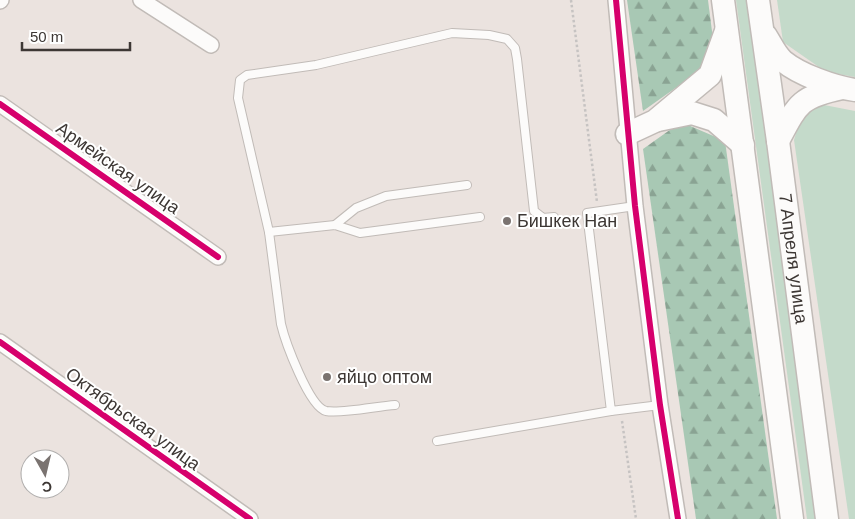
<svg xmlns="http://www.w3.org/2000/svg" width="855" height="519" viewBox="0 0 855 519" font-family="Arial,sans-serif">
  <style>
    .green { fill: #c4daca }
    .forest { fill: url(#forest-firs) }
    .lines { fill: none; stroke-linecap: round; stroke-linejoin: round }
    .service-casing { stroke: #c1bbb7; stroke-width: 10 }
    .minor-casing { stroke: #c1bbb7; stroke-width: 18 }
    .primary-casing { stroke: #c1bbb7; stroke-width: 25 }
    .path { stroke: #c6c3c2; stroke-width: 2.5; stroke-dasharray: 2.5 2.5; stroke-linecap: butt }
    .service { stroke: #fcfbfa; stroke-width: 8 }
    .minor { stroke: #fcfbfa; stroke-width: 15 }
    .primary { stroke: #fcfbfa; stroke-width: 22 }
    .cycleway-casing { stroke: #fff; stroke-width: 9 }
    .cycleway { stroke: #d6006c; stroke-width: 6 }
    .poi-dot { fill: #7a7370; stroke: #fff; stroke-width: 2 }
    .labels { text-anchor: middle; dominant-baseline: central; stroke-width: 4; stroke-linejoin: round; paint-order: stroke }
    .street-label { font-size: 18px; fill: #3d3734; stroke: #fff }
    .poi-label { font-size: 18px; fill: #3d3734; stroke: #fff; text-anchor: start }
  </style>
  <defs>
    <pattern id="forest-firs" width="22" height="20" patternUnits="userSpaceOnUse" patternTransform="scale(1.25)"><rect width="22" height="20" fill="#a8c8b4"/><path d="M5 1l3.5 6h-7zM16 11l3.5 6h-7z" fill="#8aa393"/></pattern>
  </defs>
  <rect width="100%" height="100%" fill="#ebe3df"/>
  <g class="green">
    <path d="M736 0H748L821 519H807Z"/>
    <path d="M777 0H855V77L826 72 783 42Z"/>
    <path d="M819 104 855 111V519H849L794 140 801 116Z"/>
  </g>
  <g class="forest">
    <path d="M627 0H708L713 39 708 65 643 111Z"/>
    <path d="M681 122 725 141 777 519H696L643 149Z"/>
  </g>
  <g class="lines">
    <g class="service-casing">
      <g id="service">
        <path d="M635 206 587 213 611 411 660 405"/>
        <path d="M335 225 356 208 386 196 467 185"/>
        <path d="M269 232 335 225 360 233 480 217"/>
        <path d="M395 405C378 406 341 414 326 411 309 407 285 341 281 324L269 232 238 98 240 80 247 75 316 65 452 33 489 35 507 39 515 48 517 59 534 211 543 218 554 217"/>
        <path d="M437 441 611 411"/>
      </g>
    </g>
    <g class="minor-casing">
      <g id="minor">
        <path d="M141 0 211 45"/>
        <path d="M616 0 635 206 660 405 678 519"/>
        <path d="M0 1 1 0"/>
        <path d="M0 104 218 257"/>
        <path d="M0 342 250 519"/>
      </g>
    </g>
    <g class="primary-casing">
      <g id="primary">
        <path d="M723 0 792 519"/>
        <path id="s1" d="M758 0 778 141 827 519"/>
        <path d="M766 36C771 44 776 55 783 61 800 75 834 87 855 90"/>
        <path d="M658 120 692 113 714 120 743 145"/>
        <path d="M627 134 655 121 710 75 726 31"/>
        <path d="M778 141C798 103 800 97 842 88"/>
      </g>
    </g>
    <g class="path">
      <path d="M571 0 597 202"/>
      <path d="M622 421 636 519"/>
    </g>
    <use href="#service" class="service"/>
    <use href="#minor" class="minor"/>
    <use href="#primary" class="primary"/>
    <g class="cycleway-casing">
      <g id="cycleway">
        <path d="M616 0 635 206 660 405 678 519"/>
        <path d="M0 104 218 257"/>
        <path d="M0 342 250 519"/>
      </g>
    </g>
    <use href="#cycleway" class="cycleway"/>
  </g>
  <g class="poi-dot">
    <circle cx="507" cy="221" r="5"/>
    <circle cx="327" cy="377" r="5"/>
  </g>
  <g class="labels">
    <g class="street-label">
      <text transform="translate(118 168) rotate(35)">Армейская улица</text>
      <text stroke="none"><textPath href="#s1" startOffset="261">7 Апреля улица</textPath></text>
      <text transform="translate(133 419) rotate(36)">Октябрьская улица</text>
    </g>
    <g class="poi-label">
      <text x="517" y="221">Бишкек Нан</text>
      <text x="337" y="377">яйцо оптом</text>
    </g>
  </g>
  <g transform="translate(45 474) rotate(172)"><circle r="24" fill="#ffffff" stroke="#b1afae"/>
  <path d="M0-4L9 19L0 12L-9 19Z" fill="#7a7370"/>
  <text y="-8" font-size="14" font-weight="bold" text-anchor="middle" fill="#3d3734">С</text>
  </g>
  <path d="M22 42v8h108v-8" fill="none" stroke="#3d3734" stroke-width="2.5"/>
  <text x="30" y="42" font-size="15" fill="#3d3734" stroke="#ffffff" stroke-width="4" paint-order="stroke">50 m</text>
</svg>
